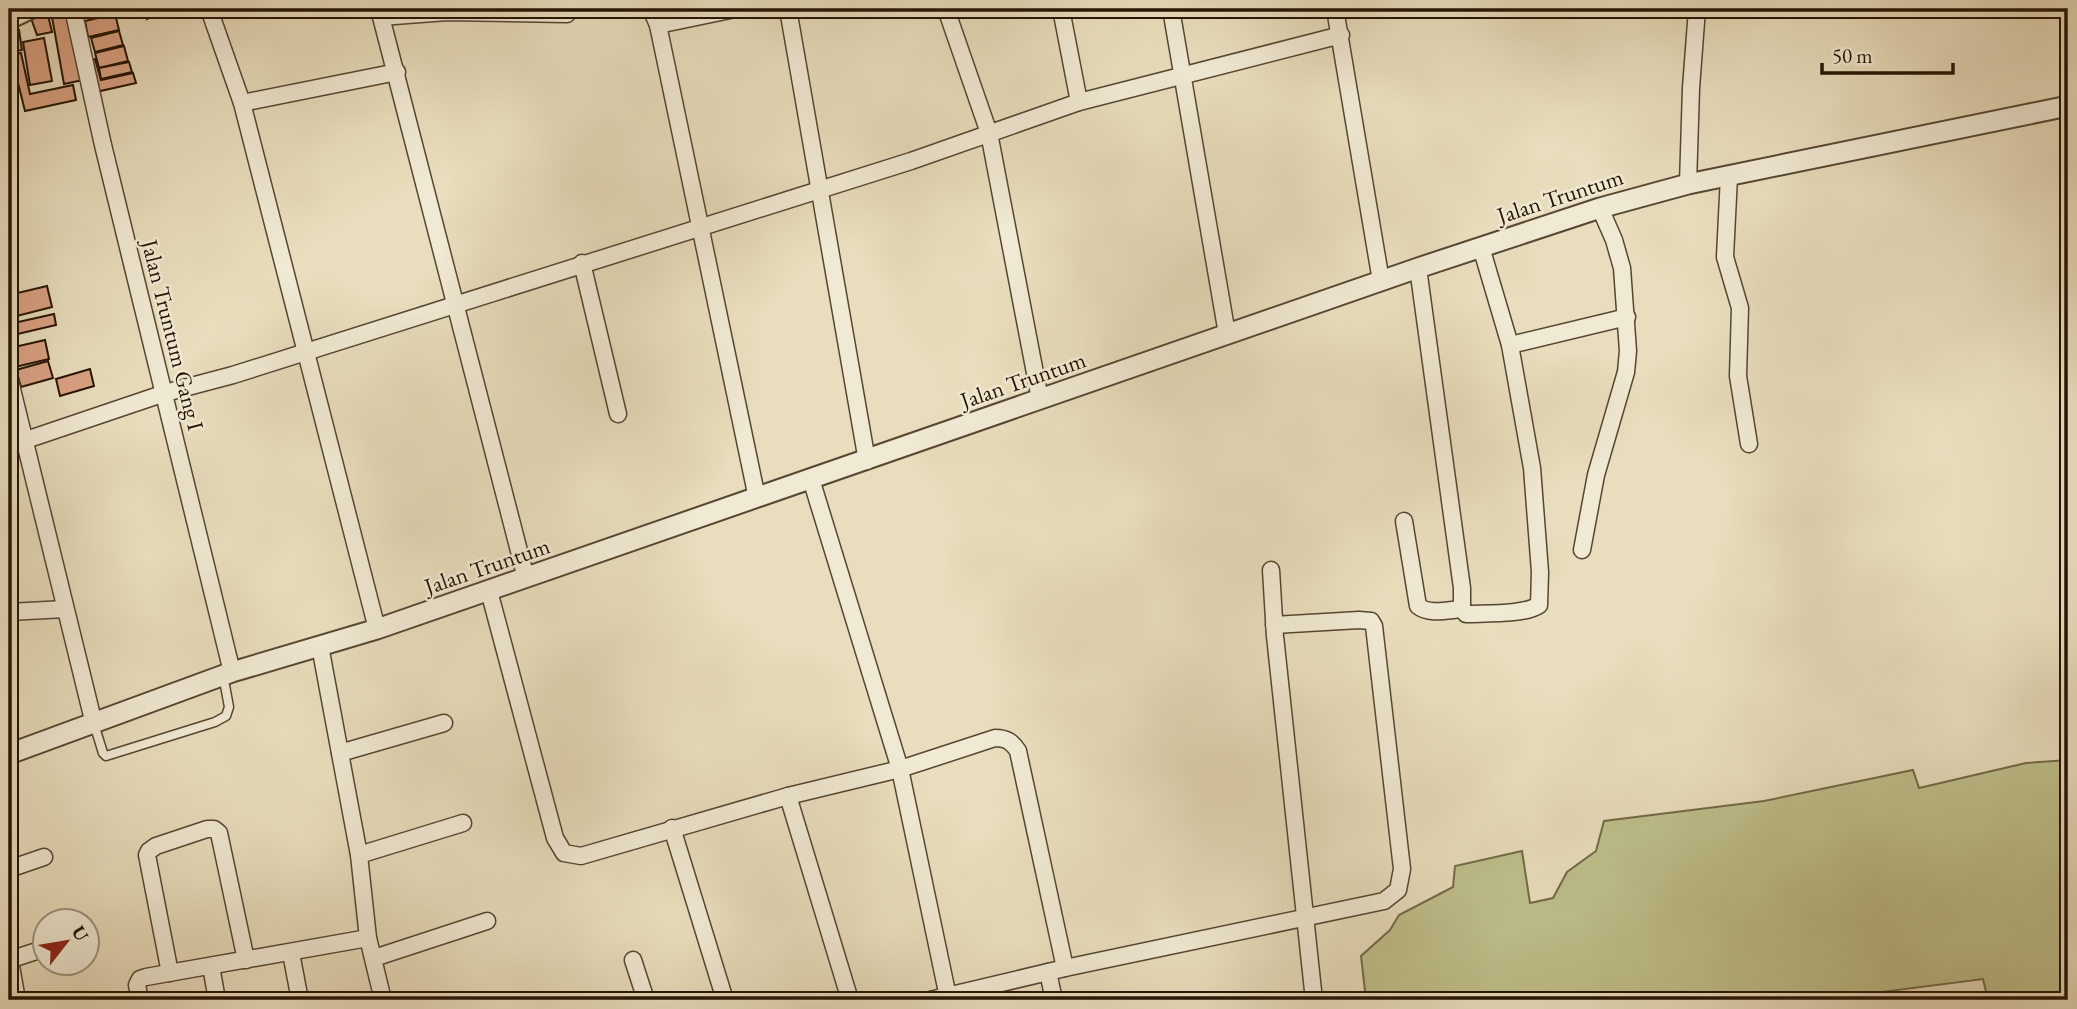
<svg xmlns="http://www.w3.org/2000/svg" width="2077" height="1009" viewBox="0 0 2077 1009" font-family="'EB Garamond',serif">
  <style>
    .green { fill: #bebf8b; stroke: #726a48; stroke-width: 2 }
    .building { fill: #daa284; stroke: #251404; stroke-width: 2 }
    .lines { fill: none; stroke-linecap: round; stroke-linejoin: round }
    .service-casing { stroke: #564632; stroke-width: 11 }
    .minor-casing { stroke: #564632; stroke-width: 19 }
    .tertiary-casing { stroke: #564632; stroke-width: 23 }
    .service { stroke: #f0e9d3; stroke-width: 8 }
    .minor { stroke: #f0e9d3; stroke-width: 16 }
    .tertiary { stroke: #f0e9d3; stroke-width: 19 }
    .labels { text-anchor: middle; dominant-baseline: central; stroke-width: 5; stroke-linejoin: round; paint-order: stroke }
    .street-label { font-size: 23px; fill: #251404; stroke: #f0e9d3 }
  </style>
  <rect width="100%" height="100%" fill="#e8ddbc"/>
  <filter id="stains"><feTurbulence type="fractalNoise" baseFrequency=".00286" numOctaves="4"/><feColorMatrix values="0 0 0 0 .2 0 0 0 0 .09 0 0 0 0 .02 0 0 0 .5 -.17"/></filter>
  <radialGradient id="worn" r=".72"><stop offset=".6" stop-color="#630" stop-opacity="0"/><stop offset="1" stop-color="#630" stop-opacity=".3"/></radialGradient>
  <path class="green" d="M2068 760V1000H1988L1983 979 1819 1000H1366L1361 956 1390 930 1399 915 1453 887 1455 866 1522 851 1530 903 1553 898 1567 872 1596 851 1604 821 1764 801 1913 770 1919 788 2026 763Z"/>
  <g class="building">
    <path d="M114 9H132L118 17Z"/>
    <path d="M142 9H162L163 10 147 19Z"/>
    <path d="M70 13 83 80 64 84 52 17Z"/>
    <path d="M115 14 119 30 88 37 85 21Z"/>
    <path d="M48 15 52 32 37 35 31 18Z"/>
    <path d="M19 30 22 50 11 52 9 31Z"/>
    <path d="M119 31 123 45 95 52 91 38Z"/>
    <path d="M44 38 52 81 30 85 23 42Z"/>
    <path d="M124 46 128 61 99 68 95 53Z"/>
    <path d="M21 53 30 94 73 85 76 100 25 111 11 55Z"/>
    <path d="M95 59 101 80 133 73 136 83 96 92 88 63Z"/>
    <path d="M129 62 132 72 101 79 99 68Z"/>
    <path d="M10 253 15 277 9 279V254Z"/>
    <path d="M47 286 52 307 9 318V295Z"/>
    <path d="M54 314 56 325 9 336V324Z"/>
    <path d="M45 340 49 359 15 367 10 348Z"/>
    <path d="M48 361 53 378 21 387 16 370Z"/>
    <path d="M90 369 94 386 60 396 56 379Z"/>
  </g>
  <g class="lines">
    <g class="service-casing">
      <path id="service" d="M94 724 103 753 106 756 215 722 226 716 229 707 223 675"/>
    </g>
    <g class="minor-casing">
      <g id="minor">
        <path d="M73 9 103 145 232 672"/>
        <path d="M209 9 242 103 377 629"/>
        <path d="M379 9 526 578"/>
        <path d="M651 9 658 25 757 498"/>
        <path d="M788 9 867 461"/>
        <path d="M946 9 989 133 1040 399"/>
        <path d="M1061 9 1079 102"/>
        <path d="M1171 9 1227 334"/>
        <path d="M1335 9 1381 281"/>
        <path d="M381 17 447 12 567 14"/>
        <path d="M658 25 735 9"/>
        <path d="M242 103 397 72"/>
        <path d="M1729 176 1725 257 1740 308 1738 376 1749 444"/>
        <path d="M1688 184 1691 88 1697 9"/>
        <path d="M582 263 618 414"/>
        <path d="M1418 268 1462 588V609L1466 614C1486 613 1524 615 1539 605L1540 572 1532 468 1510 345 1481 247"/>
        <path d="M1510 345 1627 317"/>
        <path d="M9 377 94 724"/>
        <path d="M26 440 165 393 233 375 911 161 1079 102 1341 35"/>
        <path d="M811 479 900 769 948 997"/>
        <path d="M1404 521 1418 606C1429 615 1448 610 1462 609"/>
        <path d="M1582 550 1596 475 1626 372 1628 351 1622 268 1614 240 1600 208"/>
        <path d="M1271 570 1275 636 1314 1000"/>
        <path d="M489 591 555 838 564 853 581 856 788 796 900 769 995 738C1007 738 1012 742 1018 751L1065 968"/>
        <path d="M9 612 65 609"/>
        <path d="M320 646 359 855 368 938 383 1000"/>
        <path d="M340 753 444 723"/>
        <path d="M788 796 850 1000"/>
        <path d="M672 828 725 1000"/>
        <path d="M359 855 463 823"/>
        <path d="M9 869 44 857"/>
        <path d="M291 953 300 1000"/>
        <path d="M9 955 17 1000"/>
        <path d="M374 958 487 921"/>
        <path d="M9 960 46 948"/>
        <path d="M633 960 646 1000"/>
        <path d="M211 966 217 1000"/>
        <path d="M1048 972 1054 1000"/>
        <path d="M170 973 147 855 149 851 156 846 207 829H214L219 833 246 960"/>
        <path d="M140 1000 137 985 140 979 146 977 368 938"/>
        <path d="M930 1000 1065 968 1384 901 1398 890 1402 869 1374 626 1371 621 1359 620 1274 625"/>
      </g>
    </g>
    <g class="tertiary-casing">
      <g id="tertiary">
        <path d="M9 19 30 9"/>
        <path d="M9 754 232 672 377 629 1418 268 1600 208 1688 184 2068 106"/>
      </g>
    </g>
    <use href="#service" class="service"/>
    <use href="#minor" class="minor"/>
    <use href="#tertiary" class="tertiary"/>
  </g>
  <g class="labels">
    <g class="street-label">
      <text transform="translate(1560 196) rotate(-18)">Jalan Truntum</text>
      <text transform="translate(173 335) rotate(76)">Jalan Truntum Gang I</text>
      <text transform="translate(1023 380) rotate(-19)">Jalan Truntum</text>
      <text transform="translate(487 566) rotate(-19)">Jalan Truntum</text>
    </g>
  </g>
  <rect width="2077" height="1009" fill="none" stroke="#e8ddbc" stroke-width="35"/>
  <rect x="10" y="10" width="2056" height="988" fill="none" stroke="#251404" stroke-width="3.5"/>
  <rect x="18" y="18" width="2042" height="974" fill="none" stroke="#251404" stroke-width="2"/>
  <g transform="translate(66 942) rotate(59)"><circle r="33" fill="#f0e9d3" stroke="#9f9480" stroke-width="2"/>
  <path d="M0-5L12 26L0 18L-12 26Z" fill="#8f2418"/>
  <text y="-10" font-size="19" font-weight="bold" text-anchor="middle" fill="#251404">U</text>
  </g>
  <path d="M1822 63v10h131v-10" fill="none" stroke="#251404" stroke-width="3.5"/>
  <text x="1832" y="63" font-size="21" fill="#251404" stroke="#f0e9d3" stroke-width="5" paint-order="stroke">50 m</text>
  <rect width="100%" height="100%" filter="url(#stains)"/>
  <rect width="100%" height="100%" fill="url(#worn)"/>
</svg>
